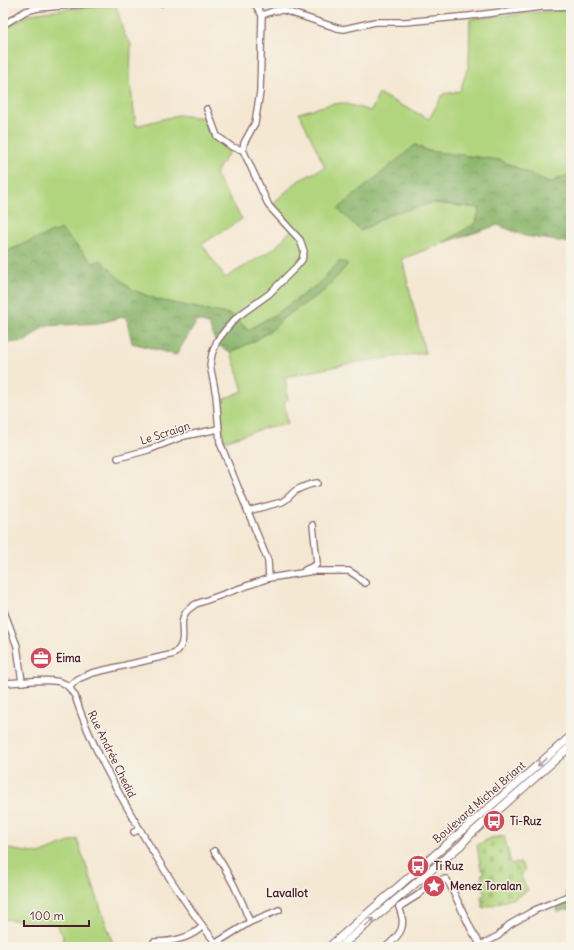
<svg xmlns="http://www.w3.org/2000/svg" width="574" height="950" viewBox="0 0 574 950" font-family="Delius,sans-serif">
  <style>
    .grass { fill: #b1d57e; stroke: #7e7a54 }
    .forest { fill: url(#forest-crowns); stroke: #6b6a4c }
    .cemetery { fill: url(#cemetery-stones); stroke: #7e7a54 }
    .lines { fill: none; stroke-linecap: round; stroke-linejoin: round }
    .minor-casing { stroke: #866566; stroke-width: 8 }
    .major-casing { stroke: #866566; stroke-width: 9 }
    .minor { stroke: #fff; stroke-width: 5.5 }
    .major { stroke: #fff; stroke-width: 7 }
    .oneway { stroke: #ae9aa0 }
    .labels { text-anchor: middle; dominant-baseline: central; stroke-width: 3; stroke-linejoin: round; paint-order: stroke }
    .street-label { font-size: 11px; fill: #4a1f2b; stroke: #f7f3e8 }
    .poi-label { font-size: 11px; font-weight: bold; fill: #4a1f2b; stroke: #f7f3e8; text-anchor: start }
    .neighbourhood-label { font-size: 12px; font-weight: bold; fill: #4a1f2b; stroke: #f7f3e8 }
  </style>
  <defs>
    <pattern id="forest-crowns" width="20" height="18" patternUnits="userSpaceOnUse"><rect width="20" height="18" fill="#8cb66d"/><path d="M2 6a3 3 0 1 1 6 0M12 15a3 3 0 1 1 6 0" fill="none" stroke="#74935a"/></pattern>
    <pattern id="cemetery-stones" width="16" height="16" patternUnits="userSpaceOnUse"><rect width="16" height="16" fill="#b1d57e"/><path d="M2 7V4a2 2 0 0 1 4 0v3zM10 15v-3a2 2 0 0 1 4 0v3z" fill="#9ab66d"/></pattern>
  </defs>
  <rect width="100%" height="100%" fill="#f7f3e8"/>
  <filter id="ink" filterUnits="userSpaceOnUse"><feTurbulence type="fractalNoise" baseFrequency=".025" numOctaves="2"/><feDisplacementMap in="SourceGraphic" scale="8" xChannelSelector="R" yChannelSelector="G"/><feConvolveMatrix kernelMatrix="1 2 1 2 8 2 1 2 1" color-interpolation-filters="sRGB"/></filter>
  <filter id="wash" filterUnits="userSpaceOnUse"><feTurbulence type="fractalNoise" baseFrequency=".012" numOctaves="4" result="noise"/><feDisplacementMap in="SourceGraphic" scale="16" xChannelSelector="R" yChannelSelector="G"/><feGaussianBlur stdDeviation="0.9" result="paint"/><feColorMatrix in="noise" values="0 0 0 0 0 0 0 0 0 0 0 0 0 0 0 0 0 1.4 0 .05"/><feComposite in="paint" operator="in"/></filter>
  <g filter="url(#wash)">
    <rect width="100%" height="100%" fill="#f4e8d3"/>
    <g class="grass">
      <path d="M116 5 124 34 131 44 130 82 136 126 178 115 205 118 215 138 230 151 215 174 242 219 202 244 225 278 275 248 292 229 271 205 298 181 325 167 299 113 331 104 343 103 371 111 379 94 429 119 443 94 460 91 469 64 470 19 571 9V174L549 183 500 160 428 151 415 145 361 231 390 214 433 203 480 208 476 223 443 243 402 259 425 353 357 362 285 377 288 399 284 402 288 424 268 427 224 441 222 426 221 400 243 391 231 352 256 340 274 328 283 318 325 290 340 261 317 285 274 315 248 330 232 315 158 300 133 290 122 281 93 263 61 230 35 239 3 253V30L30 14 67 9Z"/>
      <path d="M77 839 114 947H63V936L56 924 3 919V848L39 854Z"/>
    </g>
    <g class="forest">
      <path d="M415 145 428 151 500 160 549 183 571 174V243L525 236 498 225 443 243 476 223 480 208 433 203 390 214 361 231 338 209Z"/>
      <path d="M61 229 93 263 101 260 122 281 133 290 158 300 232 315 248 330 274 315 317 285 340 261 348 264 325 290 283 318 274 328 256 340 231 352C215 346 214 339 209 324L197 321 176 355 132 343 126 316 100 323 44 326 26 341 5 343 3 341V255L5 252 35 239Z"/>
      <path d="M571 890V909L558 912 555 905 568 898 565 893Z"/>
    </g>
    <path class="cemetery" d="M504 836 511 864 521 863 525 870 520 875 528 890 515 898 483 908 481 896 485 895 481 874H484L483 870H481L477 845 491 838Z"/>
  </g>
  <g filter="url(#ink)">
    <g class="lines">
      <g class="minor-casing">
        <g id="minor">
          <path d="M144 3H161"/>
          <path d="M262 15 273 11 283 10 337 28 344 29 375 22H405L469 16 542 7 571 6"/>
          <path d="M3 25 26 11 38 8 97 3"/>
          <path d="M207 109 217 136 232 147 243 150"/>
          <path d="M118 458 148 450 184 436 218 429"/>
          <path d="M248 511 282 502C288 499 290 495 295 491 302 487 310 484 317 483"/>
          <path d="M305 570 316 565 317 563 313 525"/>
          <path d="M269 578 314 571H349L357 576 365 583"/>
          <path d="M3 609 17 646 22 682"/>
          <path d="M3 683C18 683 53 677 65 684 70 687 72 692 75 696 90 743 114 785 139 828 163 869 189 910 219 947"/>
          <path d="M69 687 78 679 92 673 174 654C191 640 176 626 186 612 188 609 193 606 196 604L269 578 268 561 220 443 216 395 210 365 212 354 217 341 227 328 237 317 269 294 296 267 302 260 304 251 300 240 269 206 243 150 244 143 255 123 260 92 262 15 255 4 250 3"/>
          <path d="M134 832 140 829"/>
          <path d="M214 851C229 873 241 898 250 922"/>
          <path d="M399 907 418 895 434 881 446 879 450 885 472 931 482 947"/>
          <path d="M154 942C171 942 190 938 202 927"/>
          <path d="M216 943 250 922 279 910"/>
          <path d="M481 945 498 936 509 925 535 910 566 897"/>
          <path d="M386 947C401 934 407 927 399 907"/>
        </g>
      </g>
      <g class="major-casing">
        <g id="major">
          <path d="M329 947 571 736"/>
          <path d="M340 947 461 845 471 834 571 746"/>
        </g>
      </g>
      <use href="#minor" class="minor"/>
      <use href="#major" class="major"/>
    </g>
    <defs><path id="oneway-shaft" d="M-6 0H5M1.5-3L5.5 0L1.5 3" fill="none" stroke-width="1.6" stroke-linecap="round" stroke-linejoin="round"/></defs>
    <g class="oneway">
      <use href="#oneway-shaft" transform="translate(542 762) rotate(139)"/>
      <use href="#oneway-shaft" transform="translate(370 922) rotate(-40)"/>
    </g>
  </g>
  <defs>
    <g id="office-disc" transform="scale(1.15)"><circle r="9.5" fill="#d1495b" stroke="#f7f3e8"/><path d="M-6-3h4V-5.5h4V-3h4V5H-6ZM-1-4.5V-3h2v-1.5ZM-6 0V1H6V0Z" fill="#fff"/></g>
    <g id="bus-disc" transform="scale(1.15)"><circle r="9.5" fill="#d1495b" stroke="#f7f3e8"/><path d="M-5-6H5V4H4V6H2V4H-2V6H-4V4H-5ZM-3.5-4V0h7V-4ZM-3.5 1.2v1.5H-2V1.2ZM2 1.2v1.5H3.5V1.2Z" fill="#fff"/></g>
    <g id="sight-disc" transform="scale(1.15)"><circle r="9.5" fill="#d1495b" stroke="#f7f3e8"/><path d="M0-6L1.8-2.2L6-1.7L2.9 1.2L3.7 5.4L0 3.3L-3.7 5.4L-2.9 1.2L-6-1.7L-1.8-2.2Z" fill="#fff"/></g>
  </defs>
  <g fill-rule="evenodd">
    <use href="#office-disc" x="41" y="658"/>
    <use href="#bus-disc" x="494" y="821"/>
    <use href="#bus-disc" x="418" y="866"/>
    <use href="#sight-disc" x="434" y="886"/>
  </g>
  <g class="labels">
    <g class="street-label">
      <text transform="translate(165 433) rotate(-18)">Le Scraign</text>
      <text transform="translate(112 754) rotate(64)">Rue Andrée Chedid</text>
      <text transform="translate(479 802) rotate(-41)">Boulevard Michel Briant</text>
    </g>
    <g class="poi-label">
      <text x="56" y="658">Eima</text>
      <text x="510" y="821">Ti-Ruz</text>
      <text x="434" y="866">Ti Ruz</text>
      <text x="450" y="886">Menez Toralan</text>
    </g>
    <g class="neighbourhood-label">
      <text x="287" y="892">Lavallot</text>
    </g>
  </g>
  <rect width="574" height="950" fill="none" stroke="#f7f3e8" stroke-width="16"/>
  <path d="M24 920v6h65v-6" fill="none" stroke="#4a1f2b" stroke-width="2"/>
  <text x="30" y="920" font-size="12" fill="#4a1f2b" stroke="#f7f3e8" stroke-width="3" paint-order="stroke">100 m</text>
</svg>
